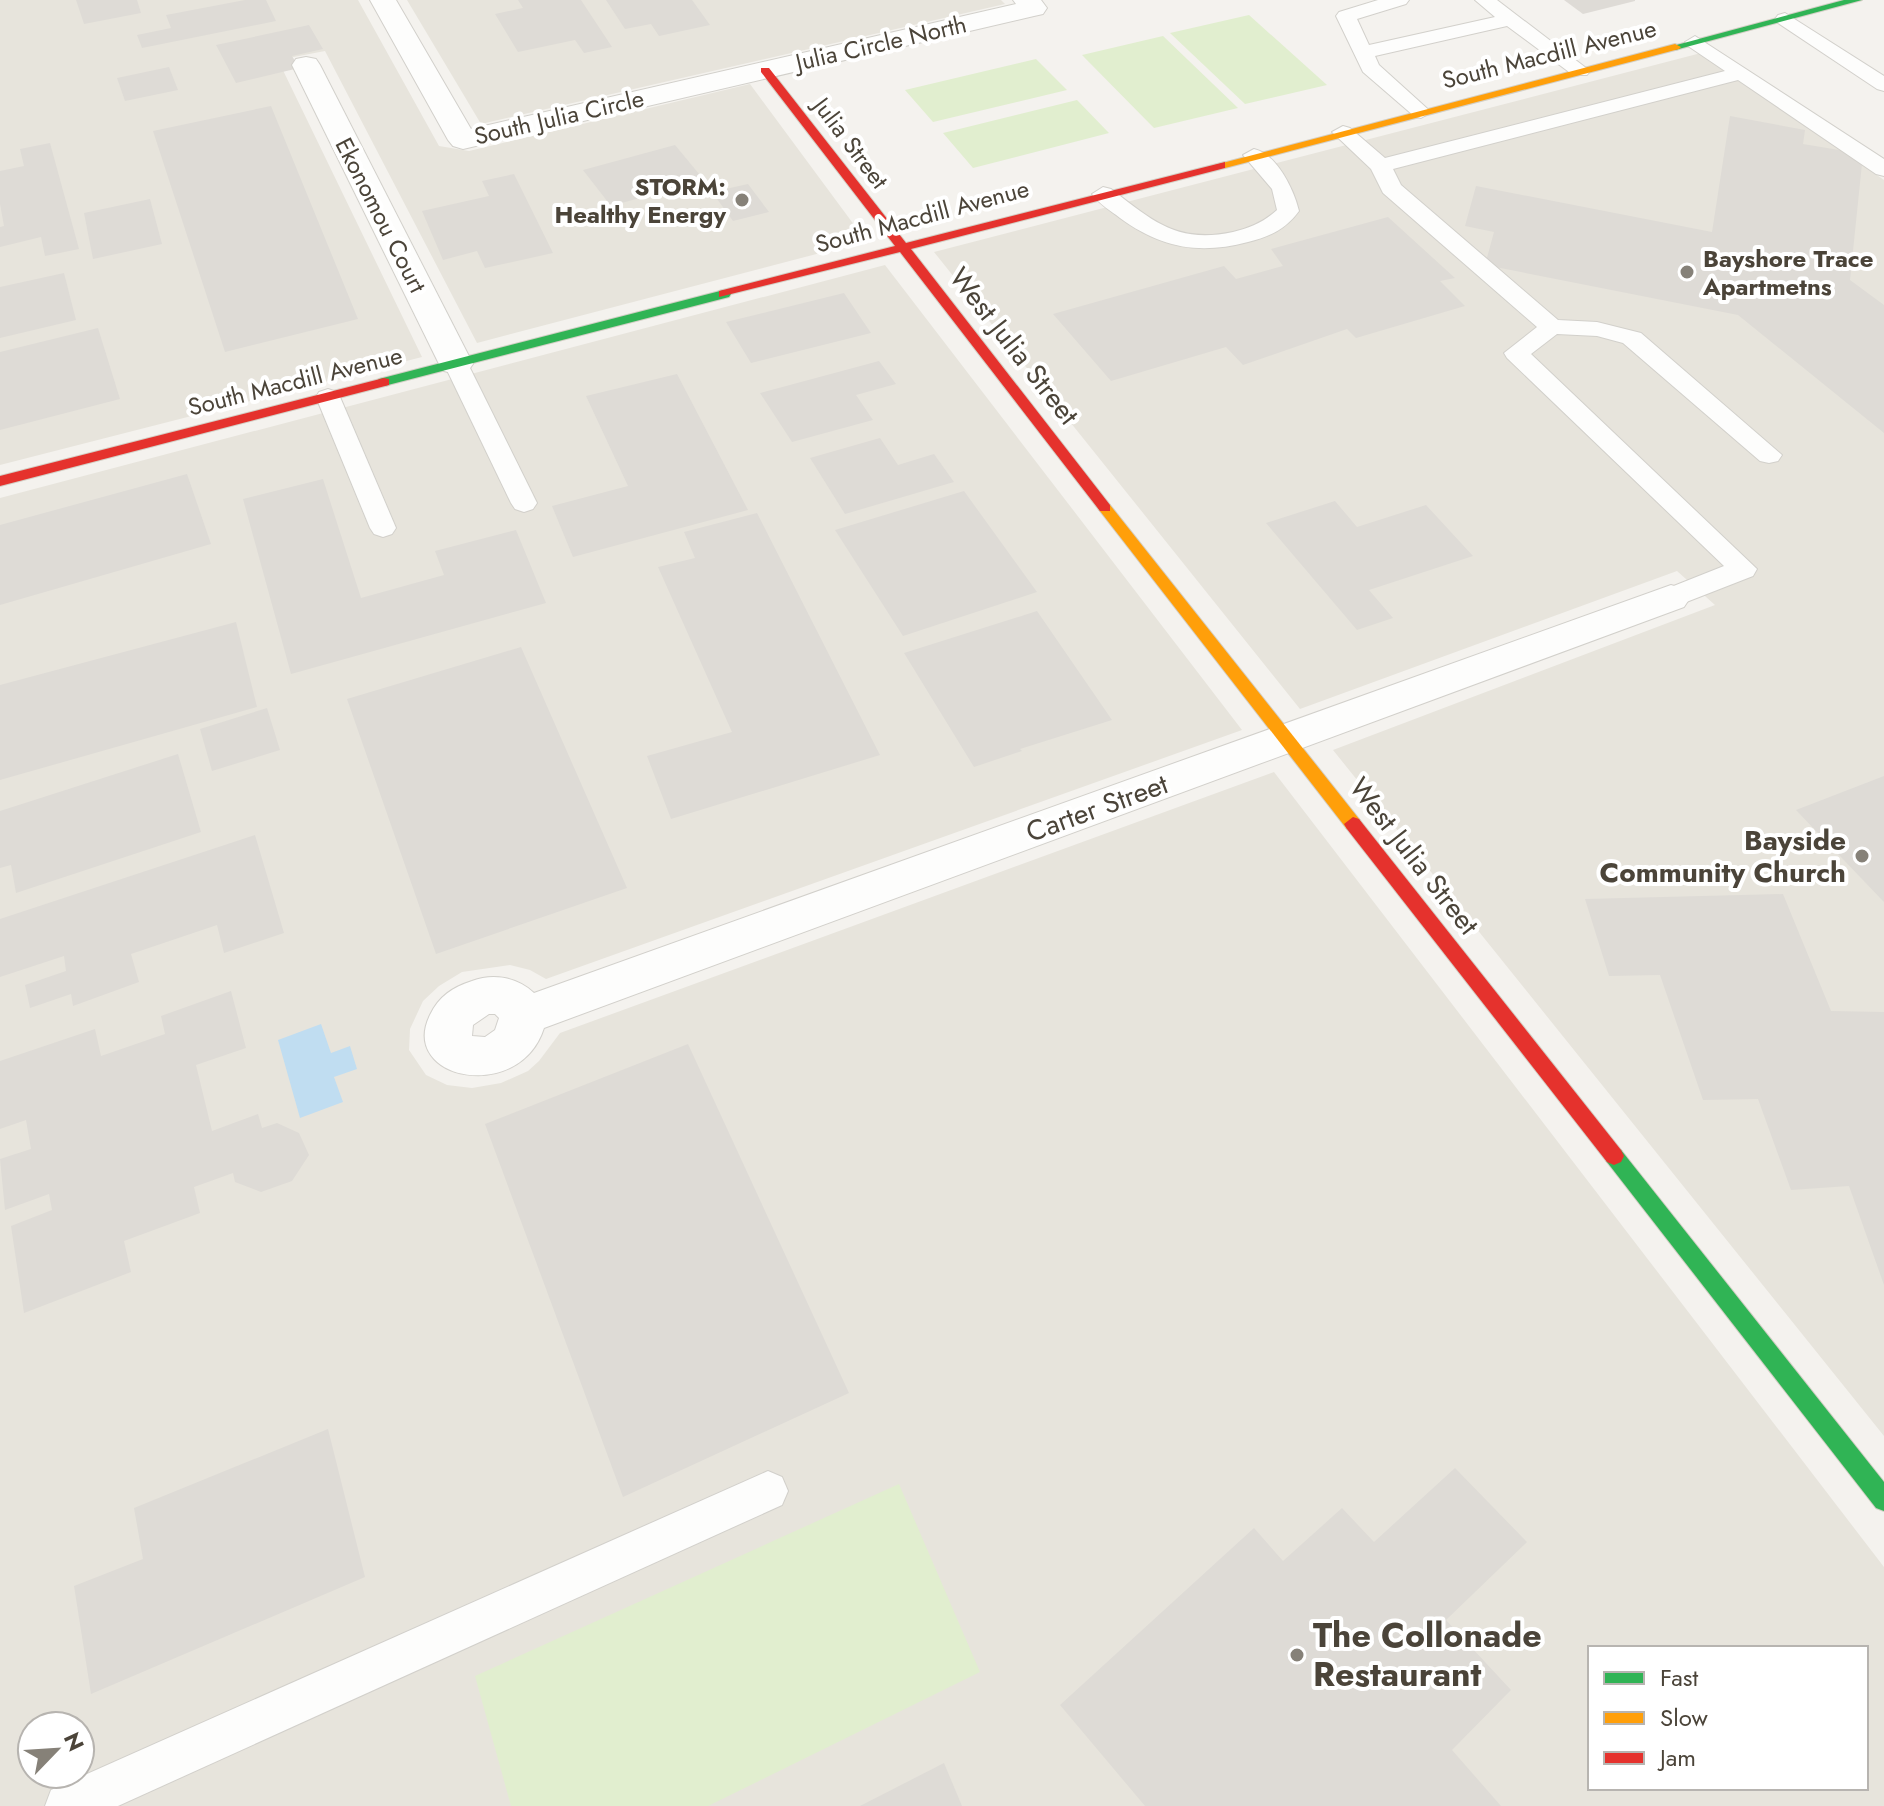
<svg xmlns="http://www.w3.org/2000/svg" width="1884" height="1806" viewBox="0 0 1884 1806" font-family="Jost,sans-serif">
  <style>
    .residential { fill: #e7e4dc; fill-rule: evenodd }
    .green { fill: #e1eecf }
    .water { fill: #c0ddf1 }
    .building { fill: #dedbd6 }
    .lines { fill: none; stroke-linecap: round; stroke-linejoin: round }
    .lane-casing { stroke: #d2d0cb; stroke-width: 2 }
    .street-casing { stroke: #d2d0cb; stroke-width: 2 }
    .fast-casing { stroke: #d3cfc5; stroke-width: 2 }
    .slow-casing { stroke: #d3cfc5; stroke-width: 2 }
    .jam-casing { stroke: #d3cfc5; stroke-width: 2 }
    .lane { fill: #fdfdfc; fill-rule: evenodd }
    .street { fill: #fdfdfc; fill-rule: evenodd }
    .fast { fill: #30b455; fill-rule: evenodd }
    .slow { fill: #ff9f0a; fill-rule: evenodd }
    .jam { fill: #e5322d; fill-rule: evenodd }
    .poi-dot { fill: #868178; stroke: #fff; stroke-width: 3 }
    .labels { text-anchor: middle; dominant-baseline: central; stroke-width: 8; stroke-linejoin: round; paint-order: stroke }
    .far-street-label { font-size: 24px; fill: #4b4439; stroke: #fff }
    .far-poi-label { font-size: 24px; font-weight: bold; fill: #4b4439; stroke: #fff; text-anchor: end }
    .street-label { font-size: 28px; fill: #4b4439; stroke: #fff }
    .poi-label { font-size: 28px; font-weight: bold; fill: #4b4439; stroke: #fff; text-anchor: end }
    .near-poi-label { font-size: 34px; font-weight: bold; fill: #4b4439; stroke: #fff; text-anchor: start }
  </style>
  <rect width="100%" height="100%" fill="#f4f2ee"/>
  <g class="residential">
    <path d="M0 0H358L439 146 469 151 750 84 866 241 477 343 325 51 278 60 422 357 0 465Z"/>
    <path d="M407 0H1001L1005 4 481 124Z"/>
    <path d="M1701 53 1884 180V1436L1333 750 1715 605 1677 571 1300 709 934 252Z"/>
    <path d="M885 265 1242 730 546 979 530 970 510 965 462 972 439 986 423 1001 410 1029 409 1050 426 1075 447 1085 472 1088 501 1083 528 1071 539 1061 560 1033 1274 772 1884 1567V1806H0V498ZM1590 1648H1866V1788H1590ZM32 1726H80V1774H32Z"/>
  </g>
  <g class="green">
    <path d="M1249 15 1327 85 1245 104 1170 33Z"/>
    <path d="M1163 36 1238 108 1154 128 1082 55Z"/>
    <path d="M1036 59 1067 90 933 122 905 90Z"/>
    <path d="M1077 100 1109 133 973 168 943 133Z"/>
    <path d="M899 1484 980 1672 708 1806H511L475 1676Z"/>
  </g>
  <path class="water" d="M321 1024 331 1053 350 1046 357 1069 334 1077 343 1102 300 1118 278 1040Z"/>
  <g class="building">
    <path d="M76 0H137L141 13 84 24Z"/>
    <path d="M245 0H266L276 21 142 48 137 35 171 28 166 15Z"/>
    <path d="M518 0H581L612 47 584 53 575 40 518 52 495 14 523 8Z"/>
    <path d="M606 0H692L710 25 659 36 651 24 625 29Z"/>
    <path d="M1564 0H1635V1L1583 14Z"/>
    <path d="M309 25 323 49 292 56 299 68 236 83 216 45Z"/>
    <path d="M169 67 178 90 125 101 117 78Z"/>
    <path d="M271 106 358 319 225 352 153 131Z"/>
    <path d="M1730 116 1805 130 1803 144 1863 154 1850 280 1884 305V433L1738 315 1485 265 1494 232 1465 226 1476 186 1712 232Z"/>
    <path d="M50 143 79 249 45 256 41 237 0 247V227L4 226 0 204V171L24 166 20 149Z"/>
    <path d="M675 145 704 180 611 206 583 170Z"/>
    <path d="M514 174 553 253 485 268 477 251 443 260 422 211 489 196 482 181Z"/>
    <path d="M748 184 769 212 733 221 712 192Z"/>
    <path d="M150 199 162 244 93 259 84 213Z"/>
    <path d="M1388 217 1455 278 1440 281 1465 306 1356 338 1347 329 1243 365 1226 347 1111 381 1053 314 1224 266 1236 279 1283 266 1271 249Z"/>
    <path d="M64 273 76 320 0 338V287Z"/>
    <path d="M844 293 871 333 751 363 726 322Z"/>
    <path d="M98 328 120 399 0 430V352Z"/>
    <path d="M879 361 896 384 856 395 873 420 792 442 760 393Z"/>
    <path d="M677 374 748 510 573 557 552 506 628 486 586 396Z"/>
    <path d="M880 438 898 465 934 454 954 482 845 514 810 458Z"/>
    <path d="M187 474 211 544 0 605V525Z"/>
    <path d="M323 479 361 598 444 575 435 551 516 530 546 603 291 674 243 499Z"/>
    <path d="M964 491 1037 592 903 636 835 530Z"/>
    <path d="M1335 501 1357 527 1426 505 1473 556 1369 590 1393 618 1357 630 1266 523Z"/>
    <path d="M757 513 880 755 671 819 647 756 732 732 658 567 695 558 684 532Z"/>
    <path d="M1037 611 1112 720 1020 749 1022 751 974 767 904 653Z"/>
    <path d="M236 622 257 707 0 780V685Z"/>
    <path d="M521 647 627 888 436 954 347 699Z"/>
    <path d="M267 708 280 750 212 771 200 729Z"/>
    <path d="M178 754 201 832 16 893 11 865 0 868V811Z"/>
    <path d="M1884 776V902L1796 810Z"/>
    <path d="M255 835 284 933 224 953 217 925 131 954 139 982 73 1006 71 994 30 1008 25 985 66 971 64 956 0 977V919Z"/>
    <path d="M1783 894 1831 1011 1884 1012V1285L1849 1186 1791 1190 1758 1099 1703 1100 1660 975 1609 976 1585 899Z"/>
    <path d="M231 991 246 1048 196 1065 212 1131 258 1114 262 1128 277 1123 299 1133 309 1155 292 1181 261 1192 235 1182 233 1173 194 1187 200 1213 124 1241 131 1272 24 1313 11 1226 52 1210 49 1194 5 1210 0 1159 31 1149 26 1120 0 1129V1061L95 1029 101 1056 165 1034 161 1016Z"/>
    <path d="M688 1044 849 1393 623 1497 485 1124Z"/>
    <path d="M328 1429 365 1577 91 1694 74 1586 143 1559 134 1508Z"/>
    <path d="M1455 1468 1527 1542 1446 1620 1511 1690 1452 1750 1501 1806H1145L1060 1705 1254 1528 1283 1561 1342 1508 1374 1542Z"/>
    <path d="M944 1763 962 1806H860Z"/>
  </g>
  <g class="lines">
    <g class="lane-casing">
      <g id="lane">
        <path d="M1378 0H1409L1406 4 1357 19 1369 45 1495 17 1475 0H1497L1590 71 1587 75H1573L1507 26 1375 56 1379 65 1431 112 1421 118 1414 116 1363 72 1336 16 1339 12Z"/>
        <path d="M1785 13 1884 76V91L1877 89 1778 23 1775 19 1778 15Z"/>
        <path d="M1695 36 1884 159V176L1876 174 1738 80 1393 169 1401 185 1558 320 1597 322 1641 333 1782 455 1778 461 1769 463 1760 461 1623 343 1597 336 1557 334 1531 354 1757 569 1753 576 1671 608 1661 605 1657 598 1661 591 1724 566 1507 358 1504 353 1537 327 1383 193 1371 169 1332 132 1343 126 1350 128 1385 158 1725 71 1688 46 1685 42Z"/>
        <path d="M1254 149C1277 154 1294 190 1299 211 1286 229 1269 237 1248 242 1199 255 1161 248 1120 218 1111 211 1099 204 1092 194L1103 187 1111 189C1153 221 1177 244 1233 232 1250 228 1264 222 1277 210L1272 189 1243 155Z"/>
        <path d="M456 357 465 359 468 364 537 503 533 509 524 512 515 509 511 503 444 364 447 359Z"/>
        <path d="M328 389 337 392 340 397 396 528 392 534 383 537 374 534 370 528 316 397 319 392Z"/>
        <path d="M768 1471 782 1477 788 1491 782 1505 118 1806H45L51 1790Z"/>
      </g>
    </g>
    <g class="street-casing">
      <g id="street">
        <path d="M370 0H396L471 129 1016 4 1013 0H1041L1047 8 1043 14 1034 16 463 149 453 146 448 140Z"/>
        <path d="M306 57 316 59 320 65 473 364 468 371 456 374 444 371 439 364 292 65 296 59Z"/>
        <path d="M1671 585 1684 589 1690 598 1684 607 544 1028C520 1104 398 1080 430 1015 439 996 453 987 472 981 493 973 517 977 534 993ZM489 1014H495L499 1018 495 1030 485 1037 472 1036 473 1025Z"/>
      </g>
    </g>
    <g class="fast-casing">
      <g id="fast">
        <path d="M1844 0H1862L1675 50 1669 47Z"/>
        <path d="M724 290 731 294 729 297 384 386 377 382 379 379Z"/>
        <path d="M1614 1147 1621 1150 1884 1482V1511L1876 1508 1607 1162 1604 1156 1607 1150Z"/>
      </g>
    </g>
    <g class="slow-casing">
      <g id="slow">
        <path d="M1675 44 1681 47 1679 49 1225 168 1215 165Z"/>
        <path d="M1105 503 1110 505 1359 819 1362 824 1359 829H1347L1100 511 1098 508Z"/>
      </g>
    </g>
    <g class="jam-casing">
      <g id="jam">
        <path d="M761 68H769L906 243 1225 162V168L911 249 1110 505V511H1100L900 252 719 297V291L895 246 761 72Z"/>
        <path d="M384 378 389 379V385L0 486V476Z"/>
        <path d="M1353 817 1359 819 1621 1150 1624 1156 1621 1162 1614 1165 1607 1162 1347 829 1344 824Z"/>
      </g>
    </g>
    <use href="#lane" class="lane"/>
    <use href="#street" class="street"/>
    <use href="#fast" class="fast"/>
    <use href="#slow" class="slow"/>
    <use href="#jam" class="jam"/>
  </g>
  <g class="poi-dot">
    <circle cx="742" cy="200" r="8"/>
    <circle cx="1687" cy="272" r="8"/>
    <circle cx="1862" cy="856" r="8"/>
    <circle cx="1297" cy="1655" r="8"/>
  </g>
  <g class="labels">
    <g class="far-street-label">
      <text transform="translate(881 43) rotate(-13)">Julia Circle North</text>
      <text transform="translate(1549 54) rotate(-14)">South Macdill Avenue</text>
      <text transform="translate(559 117) rotate(-13)">South Julia Circle</text>
      <text transform="translate(851 143) rotate(53)">Julia Street</text>
      <text transform="translate(381 215) rotate(63)">Ekonomou Court</text>
      <text transform="translate(922 216) rotate(-15)">South Macdill Avenue</text>
      <text transform="translate(295 381) rotate(-14)">South Macdill Avenue</text>
    </g>
    <g class="far-poi-label">
      <text x="726" y="186">STORM:<tspan x="726" dy="28">Healthy Energy</tspan></text>
      <text x="1703" y="258" text-anchor="start">Bayshore Trace<tspan x="1703" dy="28">Apartmetns</tspan></text>
    </g>
    <g class="street-label">
      <text transform="translate(1014 346) rotate(52)">West Julia Street</text>
      <text transform="translate(1097 808) rotate(-20)">Carter Street</text>
      <text transform="translate(1414 856) rotate(52)">West Julia Street</text>
    </g>
    <g class="poi-label">
      <text x="1846" y="840">Bayside<tspan x="1846" dy="32">Community Church</tspan></text>
    </g>
    <g class="near-poi-label">
      <text x="1313" y="1635">The Collonade<tspan x="1313" dy="39">Restaurant</tspan></text>
    </g>
  </g>
  <rect x="1588" y="1646" width="280" height="144" fill="#ffffff" stroke="#b7b4b0" stroke-width="2"/>
  <rect x="1604" y="1672" width="40" height="12" fill="#30b455" stroke="#b7b4b0" stroke-width="2"/>
  <text x="1660" y="1686" font-size="24" fill="#4b4439">Fast</text>
  <rect x="1604" y="1712" width="40" height="12" fill="#ff9f0a" stroke="#b7b4b0" stroke-width="2"/>
  <text x="1660" y="1726" font-size="24" fill="#4b4439">Slow</text>
  <rect x="1604" y="1752" width="40" height="12" fill="#e5322d" stroke="#b7b4b0" stroke-width="2"/>
  <text x="1660" y="1766" font-size="24" fill="#4b4439">Jam</text>
  <g transform="translate(56 1750) rotate(65)"><circle r="38" fill="#ffffff" stroke="#b7b4b0" stroke-width="2"/>
  <path d="M0-6L14 30L0 20L-14 30Z" fill="#868178"/>
  <text y="-12" font-size="22" font-weight="bold" text-anchor="middle" fill="#4b4439">N</text>
  </g>
</svg>
